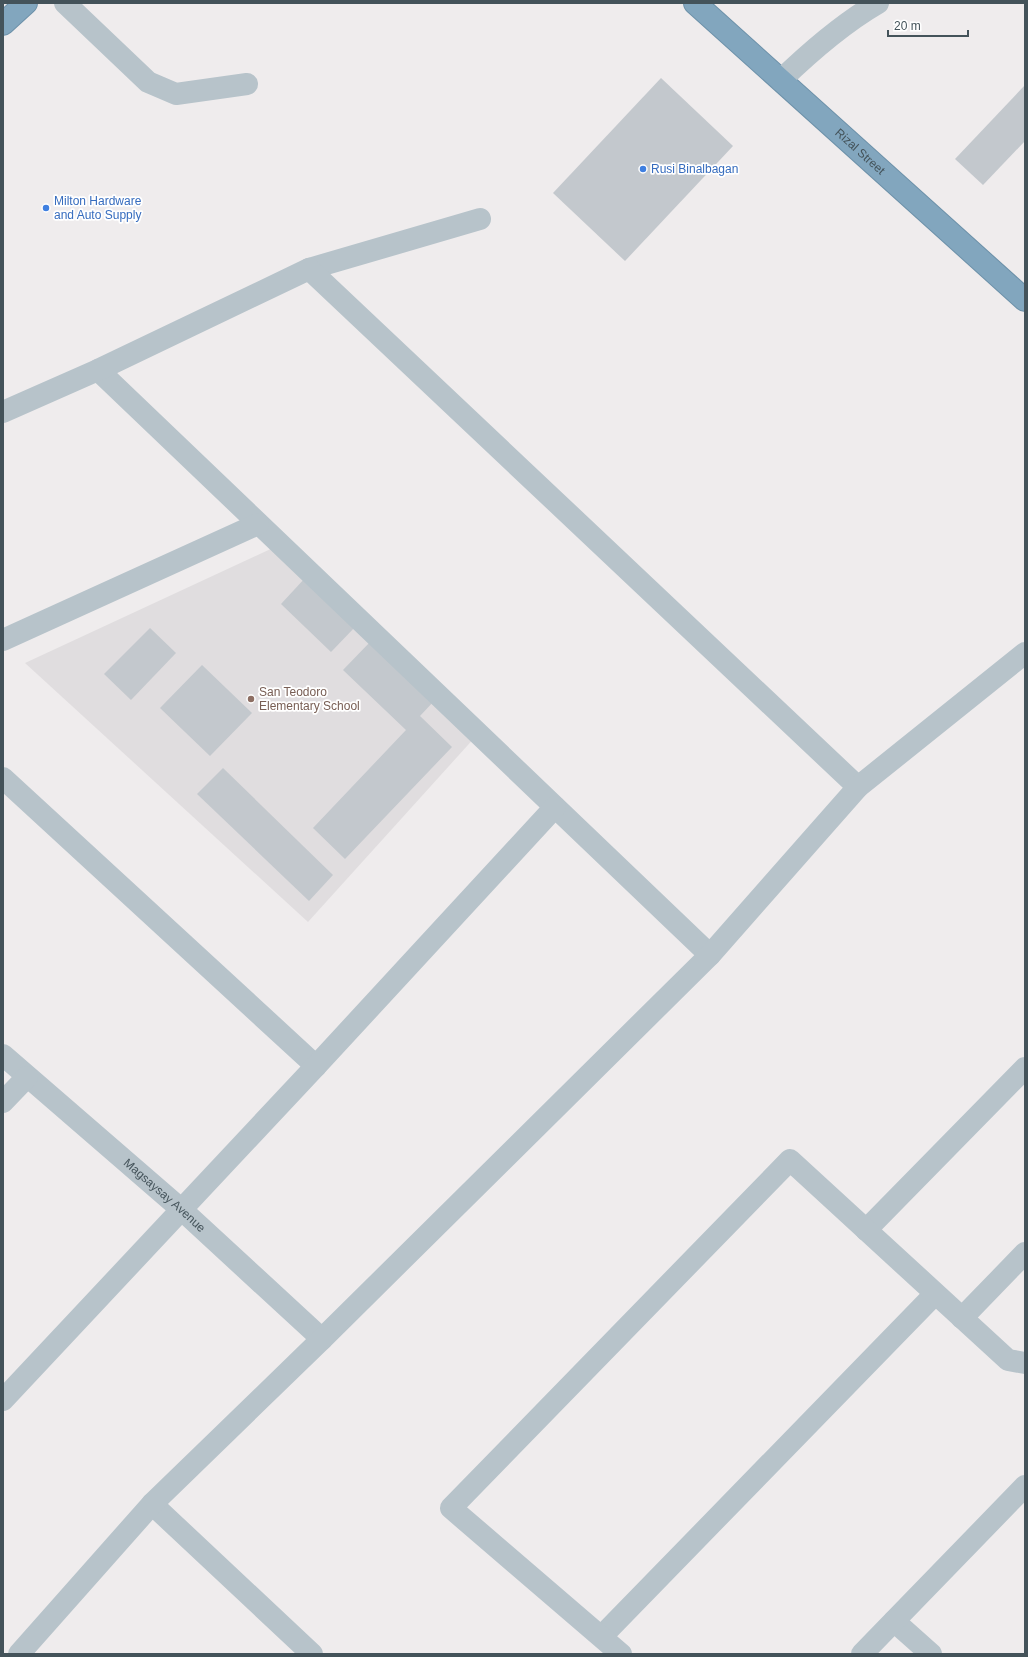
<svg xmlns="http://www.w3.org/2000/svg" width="1028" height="1657" viewBox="0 0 1028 1657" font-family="Helvetica,sans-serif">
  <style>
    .education { fill: #e0dddf }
    .building { fill: #c3c8cd }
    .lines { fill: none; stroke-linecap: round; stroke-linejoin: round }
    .highway-casing { stroke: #6d91a9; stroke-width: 24 }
    .minor { stroke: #b7c3ca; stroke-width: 22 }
    .highway { stroke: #82a6be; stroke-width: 22 }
    .shop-dot { fill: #3f7fe0; stroke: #fff; stroke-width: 1.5 }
    .education-dot { fill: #8d6e63; stroke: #fff; stroke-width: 1.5 }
    .labels { text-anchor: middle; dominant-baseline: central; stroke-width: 3.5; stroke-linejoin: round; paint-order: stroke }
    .street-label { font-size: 12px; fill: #44535a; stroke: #fff }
    .shop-label { font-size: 12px; fill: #366cbe; stroke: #fff; text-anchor: start }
    .education-label { font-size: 12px; fill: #785e54; stroke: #fff; text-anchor: start }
  </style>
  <rect width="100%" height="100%" fill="#efeced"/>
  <path class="education" d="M277 546 477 735 308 922 25 663Z"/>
  <g class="building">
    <path d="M661 78 733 146 625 261 553 193Z"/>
    <path d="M1025 85V141L983 185 955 159Z"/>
    <path d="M306 577 356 626 331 652 281 604Z"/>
    <path d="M150 628 176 653 131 700 104 674Z"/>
    <path d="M372 640 434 701 420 716 452 747 345 859 313 828 406 730 343 670Z"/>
    <path d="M202 665 252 713 210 756 160 708Z"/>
    <path d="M223 768 333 875 309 901 197 794Z"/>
  </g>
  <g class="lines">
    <g class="highway-casing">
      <g id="highway">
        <path id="s2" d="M695 3 1025 300"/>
        <path d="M3 24 26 3"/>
      </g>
    </g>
    <g class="minor">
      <path d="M65 3 148 82 176 94 247 84"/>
      <path d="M781 80C811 51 842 24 878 3"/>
      <path d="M309 269 480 219"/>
      <path d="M98 370 710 955"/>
      <path d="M3 412 98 370 309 269 858 787"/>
      <path d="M3 640 258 524"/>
      <path d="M3 778 316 1066"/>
      <path id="s1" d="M3 1055 182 1210 322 1339"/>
      <path d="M3 1102 27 1077"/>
      <path d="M866 1230 1025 1068"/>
      <path d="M962 1318 1025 1253"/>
      <path d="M3 1400 316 1066 555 807"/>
      <path d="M152 1504 312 1654"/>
      <path d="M894 1621 931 1654"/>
      <path d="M602 1636 935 1294"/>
      <path d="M19 1654 152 1504 322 1339 710 955 858 787 1025 653"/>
      <path d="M621 1654 451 1508 790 1160 1008 1360 1025 1363"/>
      <path d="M862 1654 1025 1486"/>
    </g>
    <use href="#highway" class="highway"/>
  </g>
  <g class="shop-dot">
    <circle cx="643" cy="169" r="4"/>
    <circle cx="46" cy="208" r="4"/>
  </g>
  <circle class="education-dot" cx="251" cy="699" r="4"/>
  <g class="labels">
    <g class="street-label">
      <text stroke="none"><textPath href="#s2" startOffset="222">Rizal Street</textPath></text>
      <text stroke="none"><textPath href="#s1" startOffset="214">Magsaysay Avenue</textPath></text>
    </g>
    <g class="shop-label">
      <text x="651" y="169">Rusi Binalbagan</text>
      <text x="54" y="201">Milton Hardware<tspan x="54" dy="14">and Auto Supply</tspan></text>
    </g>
    <g class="education-label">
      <text x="259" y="692">San Teodoro<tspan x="259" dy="14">Elementary School</tspan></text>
    </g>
  </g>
  <rect width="1028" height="1657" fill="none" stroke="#44535a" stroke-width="8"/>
  <path d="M888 30v6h80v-6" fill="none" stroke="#44535a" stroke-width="2"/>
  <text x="894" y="30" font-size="12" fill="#44535a" stroke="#ffffff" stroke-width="3" paint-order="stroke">20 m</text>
</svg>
